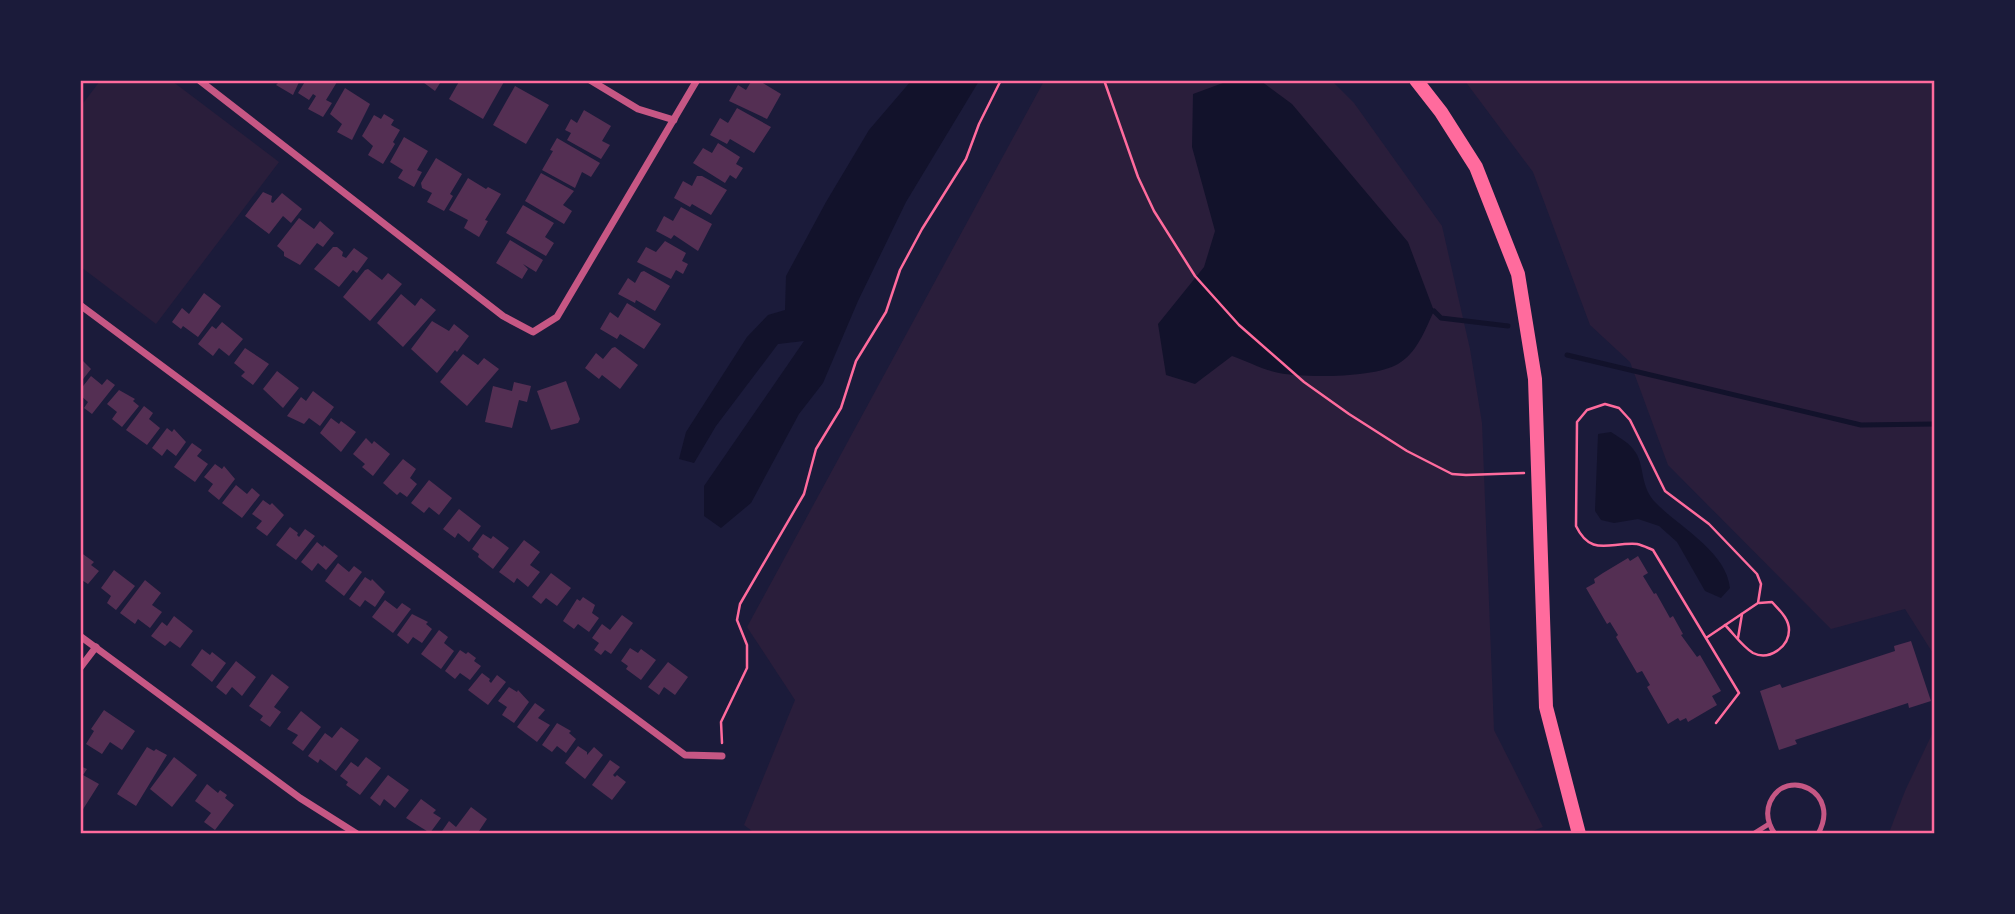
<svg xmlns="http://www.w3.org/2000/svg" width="2015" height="914" viewBox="0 0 2015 914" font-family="Jost,sans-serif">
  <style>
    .green { fill: #2a1e3b }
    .water { fill: #12122b }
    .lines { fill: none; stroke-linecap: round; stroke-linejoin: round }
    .stream { stroke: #12122b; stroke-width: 5 }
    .building { fill: #542f53 }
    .path { stroke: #ff6b9d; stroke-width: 2.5 }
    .service { stroke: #c65784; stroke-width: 5 }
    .minor { stroke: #c65784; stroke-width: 7 }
    .secondary { stroke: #ff6b9d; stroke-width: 14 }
    .neatline { fill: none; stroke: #ff6b9d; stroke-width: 2.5 }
  </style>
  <rect width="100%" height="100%" fill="#1b1b3a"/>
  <g class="green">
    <path d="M100 81H172L279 162 156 324 81 267V106Z"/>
    <path d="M1044 81H1332L1354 103 1442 226 1470 349 1482 423 1494 730 1543 827 1525 834H756L744 825 795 700 747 627Z"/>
    <path d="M1465 81H1934V655L1905 609 1831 629 1668 465 1630 362 1590 325 1533 172Z"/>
    <path d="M1934 730V833H1889L1905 791Z"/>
  </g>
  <g class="water">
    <path d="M1231 80 1261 81 1292 104 1408 242 1434 311C1425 330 1417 353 1398 364 1375 378 1304 378 1279 373 1263 370 1247 361 1232 356L1195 384 1166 375 1158 324 1204 267 1215 231 1192 147 1193 94Z"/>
    <path d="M911 81H979L906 202 858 301 823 383 799 414 751 503 721 528 704 516V486L804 341 778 344 716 426 694 463 679 459 686 432 747 337 768 315 785 310 786 276 826 202 869 130Z"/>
    <path d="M1611 432C1620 438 1630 443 1636 453 1645 468 1640 487 1656 503 1679 527 1726 551 1730 588L1721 598 1705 591 1677 542 1659 526 1638 519 1614 523 1601 520 1595 511 1598 434Z"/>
  </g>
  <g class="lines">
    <g class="stream">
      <path d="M1434 311 1441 318 1508 326"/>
      <path d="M1567 355 1861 425 1934 424"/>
    </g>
  </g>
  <g class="building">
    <path d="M274 80H300L293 95 276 85 278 83Z"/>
    <path d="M306 80 337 82 326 100 332 103 323 117 308 109 316 96 313 94 309 100 298 93Z"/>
    <path d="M420 80H442L435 91Z"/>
    <path d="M460 80H505L483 119 449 99Z"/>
    <path d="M752 80H758L781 94 767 119 729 101 738 85 746 90Z"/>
    <path d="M515 86 549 105 526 144 493 125Z"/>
    <path d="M345 88 370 104 352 140 337 132 342 124 330 114Z"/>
    <path d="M737 108 771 127 754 153 730 139 727 144 710 135 720 118 728 123Z"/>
    <path d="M584 110 611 126 602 141 610 145 601 159 567 140 571 133 565 130 571 119 577 123Z"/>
    <path d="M384 114 394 120 391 125 400 130 393 142 395 144 383 164 368 155 373 146 362 136 374 115 381 119Z"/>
    <path d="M404 137 428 151 417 170 422 172 414 187 398 178 403 170 390 162Z"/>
    <path d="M557 138 600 163 591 177 582 172 575 188 542 170 553 151 550 150Z"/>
    <path d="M718 143 740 157 736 164 743 168 736 179 730 175 725 183 693 163 703 148 712 153Z"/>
    <path d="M436 158 462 174 450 194 453 196 444 211 427 202 432 193 422 188 421 183Z"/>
    <path d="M541 173 574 191 563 205 572 211 564 224 525 201Z"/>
    <path d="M697 176H702L727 190 711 215 692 204 690 207 674 198 683 181 692 186Z"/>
    <path d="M468 178 486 189 488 187 501 194 485 220 488 221 479 237 464 228 468 220 449 210Z"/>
    <path d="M263 192 272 196 271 202 273 203 282 193 302 209 291 223 283 216 269 234 245 216Z"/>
    <path d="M523 205 554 223 545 237 554 243 546 256 506 233Z"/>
    <path d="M681 207 712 224 698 251 674 235 671 239 656 231 664 216 673 221Z"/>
    <path d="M299 218 314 229 320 221 334 233 323 247 317 243 300 265 284 256V252L277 246Z"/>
    <path d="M510 240 543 260 536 272 523 264 528 269 522 279 496 263Z"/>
    <path d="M665 241 686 253 682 261 688 264 683 274 676 270 671 279 637 262 646 247 656 252Z"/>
    <path d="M333 247H337L343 252 342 256 346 258 354 248 368 258 357 273 353 270 339 287 314 269Z"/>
    <path d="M368 269 382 280 388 273 402 284 370 321 343 297 365 270Z"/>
    <path d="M644 271 670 286 655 311 636 300 635 303 618 294 628 278 635 283 641 272Z"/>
    <path d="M204 293 221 306 198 337 183 326 181 329 172 322 182 308 189 314Z"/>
    <path d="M401 294 415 306 421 298 436 310 403 347 377 323Z"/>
    <path d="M627 303 661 324 644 349 620 334 617 339 600 329 610 312 618 318Z"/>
    <path d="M432 321 449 331 454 324 469 336 457 352 455 350 437 373 411 349Z"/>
    <path d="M222 322 243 339 229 356 219 348 213 356 198 344 212 326 216 329Z"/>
    <path d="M615 347 638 365 620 389 602 375 599 379 585 368 596 353 603 359 612 348Z"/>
    <path d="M245 348 269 364 253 385 241 376 245 372 234 363Z"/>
    <path d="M463 354 478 365 484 358 499 369 467 406 440 382Z"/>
    <path d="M80 358 91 369 80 383Z"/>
    <path d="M277 371 299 388 283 408 263 389Z"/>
    <path d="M91 376 102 385 107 379 115 385 92 414 84 408 88 402 80 395V390Z"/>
    <path d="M566 381 580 419 578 423 551 430 537 391Z"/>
    <path d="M514 382 531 386 527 402 519 400 512 428 485 422 493 386 512 391Z"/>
    <path d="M119 390 135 399 133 401 139 406 122 427 112 419 117 412 107 404Z"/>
    <path d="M313 391 334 407 320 426 309 418 304 424 287 416 301 397 306 401Z"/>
    <path d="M144 406 153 413 149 419 160 428 147 445 126 430Z"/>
    <path d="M331 418 339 424 341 421 356 432 341 452 320 433Z"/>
    <path d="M167 428 172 432 174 429 186 442 176 456 167 449 162 456 152 448Z"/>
    <path d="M366 438 372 444 374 441 390 454 373 476 362 467 365 464 353 454Z"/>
    <path d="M192 443 202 450 197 456 208 464 195 482 174 467Z"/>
    <path d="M403 459 416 469 410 478 417 484 407 497 400 492 397 495 383 483Z"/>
    <path d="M215 464 222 469 224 466 235 479 219 500 208 491 213 484 204 477Z"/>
    <path d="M429 480 452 498 439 515 429 507 424 513 411 503Z"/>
    <path d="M236 485 247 494 252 488 260 495 242 518 222 503Z"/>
    <path d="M263 500 270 505 272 503 284 515 267 536 256 528 262 521 252 514Z"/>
    <path d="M459 509 481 526 469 542 458 533 455 538 443 529Z"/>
    <path d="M290 527 298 533 297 535 299 537 305 529 315 536 296 560 276 545Z"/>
    <path d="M483 534 491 539 493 536 509 548 493 569 478 557 479 554 472 549Z"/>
    <path d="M524 540 540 552 530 565 540 572 528 587 517 578 514 583 499 572Z"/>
    <path d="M317 542 323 547 324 545 338 556 326 570 318 563 312 571 301 562Z"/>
    <path d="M80 552 94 562 91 565 99 571 88 584 80 579Z"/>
    <path d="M1638 556 1648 573 1643 576 1654 594 1656 593 1670 618 1673 616 1683 634 1681 635 1697 657 1700 655 1721 691 1712 696 1717 705 1688 722 1686 718 1680 721 1678 718 1668 724 1647 687 1650 685 1642 671 1637 673 1616 637 1618 635 1610 622 1607 624 1586 588 1595 583 1594 579 1603 573 1628 558 1630 561Z"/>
    <path d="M338 563 349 572 354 566 362 572 344 596 325 581Z"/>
    <path d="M114 570 135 586 116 610 107 603 111 596 101 588Z"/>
    <path d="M551 573 571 588 557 606 546 598 541 604 532 597Z"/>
    <path d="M365 577 371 581 372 579 385 592 375 607 365 600 360 607 349 599Z"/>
    <path d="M145 580 161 593 152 605 162 612 150 628 138 619 135 624 120 613Z"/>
    <path d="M583 597 595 605 592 613 599 618 589 632 578 624 574 629 563 621 577 599 580 601Z"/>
    <path d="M385 600 397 609 402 603 411 609 393 633 372 617Z"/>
    <path d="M412 614 428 622 426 624 432 629 422 643 413 637 408 644 397 635Z"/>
    <path d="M622 615 633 623 611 654 605 650 601 655 594 650 599 643 592 638 602 624 610 630Z"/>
    <path d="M174 616 193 631 180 648 170 641 165 646 151 636 162 622 167 626Z"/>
    <path d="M439 630 448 637 444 643 454 651 441 669 421 654Z"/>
    <path d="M1911 641 1931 701 1909 708 1908 703 1795 740 1797 744 1779 750 1760 691 1780 684 1782 688 1895 651 1894 646Z"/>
    <path d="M630 648 638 653 641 649 656 660 641 680 626 669 628 666 621 661Z"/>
    <path d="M202 649 210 655 212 652 226 663 212 682 191 665Z"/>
    <path d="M460 650 466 654 468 652 476 658 474 661 481 666 470 680 460 673 455 679 445 671Z"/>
    <path d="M236 661 256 677 242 696 232 687 226 695 216 687Z"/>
    <path d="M668 662 688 677 675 695 664 687 659 695 648 687Z"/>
    <path d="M482 673 490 679 489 681 491 683 497 675 506 682 488 705 468 690Z"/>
    <path d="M272 674 289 687 274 707 281 712 270 727 260 720 263 716 249 706Z"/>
    <path d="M509 687 517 692 518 690 529 702 514 723 502 715 507 707 498 701Z"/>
    <path d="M535 703 545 710 538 718 550 725 537 742 517 727Z"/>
    <path d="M104 710 135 731 122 750 110 742 102 754 86 744 94 731 91 729Z"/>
    <path d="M301 711 321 727 303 751 292 743 298 735 287 729Z"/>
    <path d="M557 723 571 731 569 733 576 739 566 753 557 746 552 752 542 745Z"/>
    <path d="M341 727 359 740 336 771 320 759 318 763 308 756 325 733 332 738Z"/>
    <path d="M578 746 587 752V755L594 747 603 755 585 779 565 763Z"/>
    <path d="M147 747 154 751 156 749 167 755 136 806 117 794Z"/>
    <path d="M174 757 197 775 172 807 150 789Z"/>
    <path d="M366 757 381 768 360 795 346 785 348 782 340 776 351 762 358 767Z"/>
    <path d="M610 760 620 767 613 775 615 777 617 775 626 782 612 800 592 785Z"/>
    <path d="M80 766 87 769 83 775 99 784 80 814Z"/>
    <path d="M388 775 409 790 395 808 384 799 380 806 370 798Z"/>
    <path d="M207 784 218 793 220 790 227 795 225 798 234 805 215 830 204 822 211 813 195 801Z"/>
    <path d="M421 799 436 810 433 813 441 818 430 833 406 818Z"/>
    <path d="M471 807 487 819 477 834H440L449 821 456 827Z"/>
  </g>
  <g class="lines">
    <g class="path">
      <path d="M1104 80 1138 177 1154 211 1195 276 1239 325 1304 382 1349 414 1407 451 1452 474 1466 475 1524 473"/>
      <path d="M1725 625C1733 633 1743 647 1753 653 1769 661 1789 647 1789 630 1789 618 1779 610 1772 602L1759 603"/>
      <path d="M1706 638 1758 603 1761 584 1757 574 1709 524 1665 491 1630 420 1619 408 1605 404 1587 410 1577 422 1576 526C1591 557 1609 542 1637 544 1642 545 1648 548 1653 550L1739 693 1716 723"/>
      <path d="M1738 638 1742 614"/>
      <path d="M722 743 721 722 747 668V645L737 620 740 604 804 494 816 449 841 408 856 361 886 312 900 270 922 229 966 159 979 124 1001 80"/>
    </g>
    <g class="service">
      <path d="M1753 834 1769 824"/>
      <path d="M1775 834C1768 824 1765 814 1770 802 1786 766 1842 792 1818 834"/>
    </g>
    <g class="minor">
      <path d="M199 80 503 316 533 332 557 317 697 80"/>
      <path d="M590 80 638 109 674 120"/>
      <path d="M80 305 685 755 722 756"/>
      <path d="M80 636 300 798 357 834"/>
      <path d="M80 668 96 647"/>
    </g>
    <path class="secondary" d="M1416 80 1441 112 1476 167 1518 274 1535 379 1546 707 1579 834"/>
  </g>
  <rect width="2015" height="914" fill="none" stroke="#1b1b3a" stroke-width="164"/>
  <rect x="82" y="82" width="1851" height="750" class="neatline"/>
</svg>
